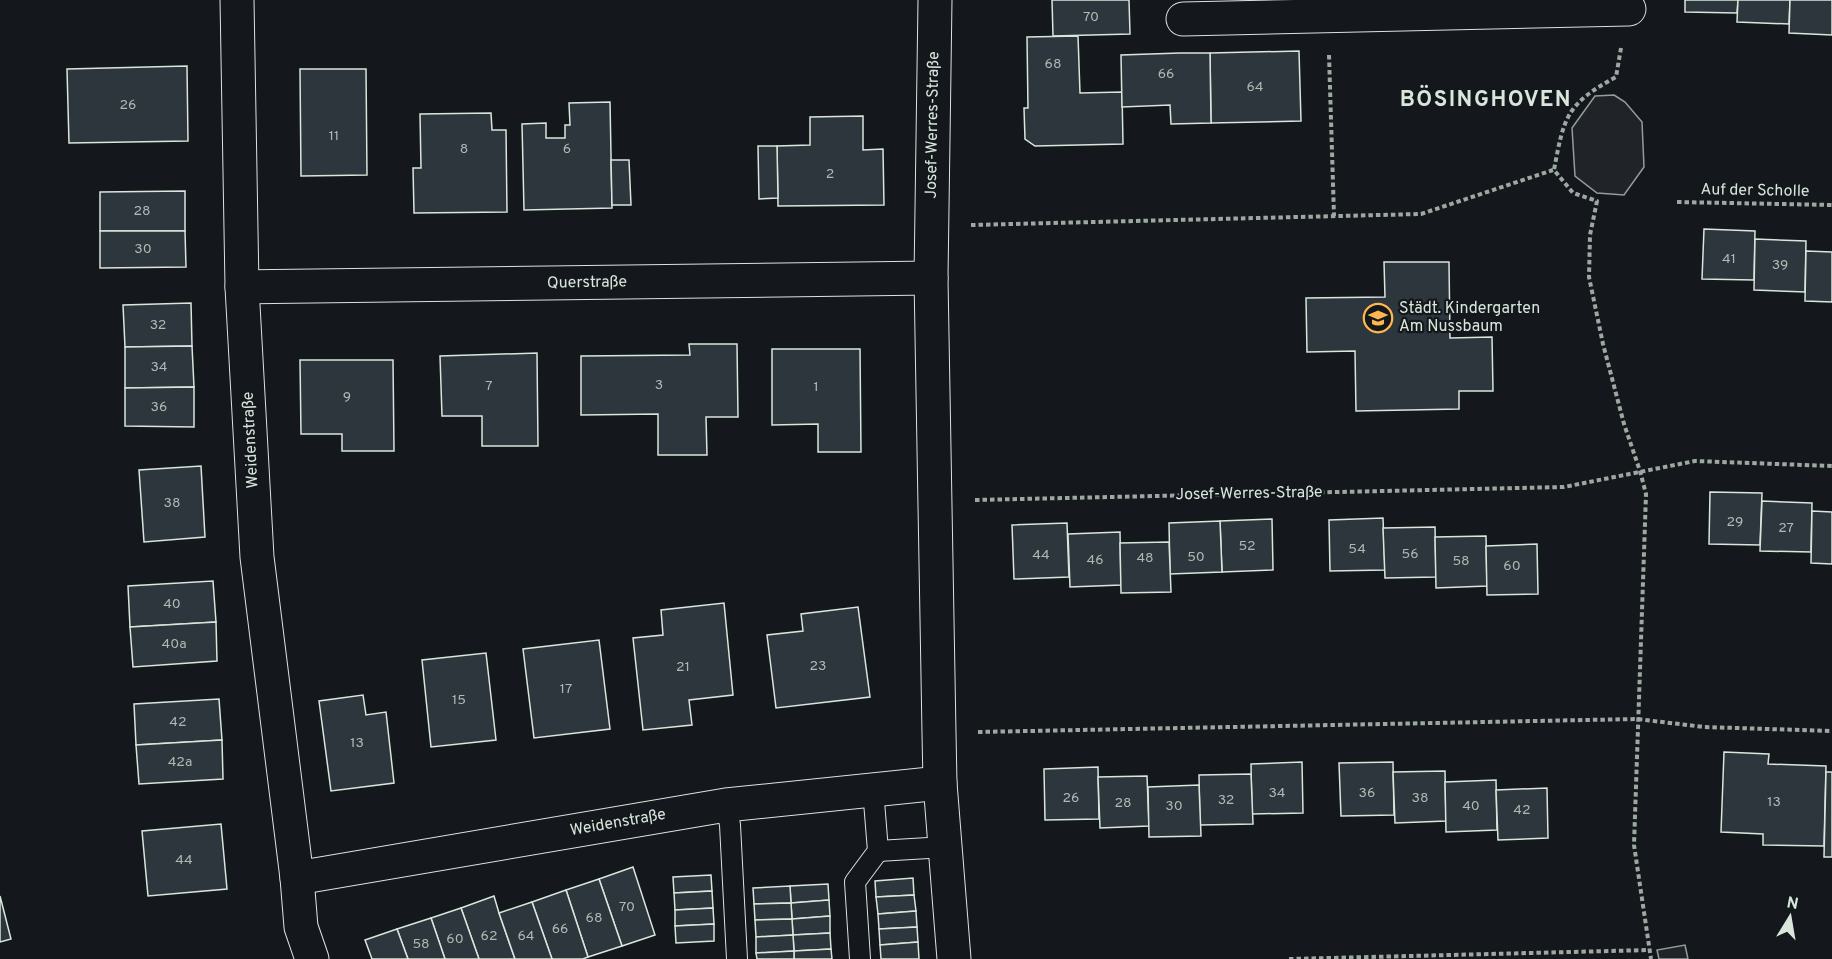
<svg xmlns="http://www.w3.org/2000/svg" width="1832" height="959" viewBox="0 0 1832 959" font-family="Overpass,sans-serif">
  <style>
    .green { fill: #202428; stroke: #939e99; stroke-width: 1.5 }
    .building { fill: #2c363c; stroke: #d8e6dc; stroke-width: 1.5 }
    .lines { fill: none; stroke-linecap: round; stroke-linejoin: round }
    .service-casing { stroke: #d8e6dc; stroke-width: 22 }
    .minor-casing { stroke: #d8e6dc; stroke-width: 35 }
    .path { stroke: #9da8a2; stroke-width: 4; stroke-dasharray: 4.5 3; stroke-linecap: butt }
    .service { stroke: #14181c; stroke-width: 20 }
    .minor { stroke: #14181c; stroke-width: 33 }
    .labels { text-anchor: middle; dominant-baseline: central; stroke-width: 4.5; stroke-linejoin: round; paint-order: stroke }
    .number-label { font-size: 14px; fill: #adbab4 }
    .street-label { font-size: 16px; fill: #d8e6dc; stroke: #14181c }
    .poi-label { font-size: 16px; fill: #d8e6dc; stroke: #14181c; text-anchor: start }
    .district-label { font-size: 22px; font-weight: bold; letter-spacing: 1.5px; fill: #d8e6dc; stroke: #14181c }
  </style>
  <rect width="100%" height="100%" fill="#14181c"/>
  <g class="green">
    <path d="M1614 95 1625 102 1642 122 1644 167 1624 195 1597 193 1575 176 1572 128 1595 96Z"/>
    <path d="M1685 945 1688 959H1659L1657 950Z"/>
  </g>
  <g class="building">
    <path d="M1052 0H1129L1130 34 1053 36Z"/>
    <path d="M1685 0H1738L1737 13 1685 12Z"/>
    <path d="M1738 0H1790L1789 24 1737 22Z"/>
    <path d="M1790 0H1832V35L1789 33Z"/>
    <path d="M1078 36 1080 93 1122 92 1123 144 1035 146 1025 139 1024 108H1028L1027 37Z"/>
    <path d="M1299 51 1301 121 1211 123 1210 53Z"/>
    <path d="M1180 53H1210L1211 123 1171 124 1170 105 1122 107 1121 55Z"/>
    <path d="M187 66 188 141 69 143 67 69Z"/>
    <path d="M300 69H366L367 175 301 176Z"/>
    <path d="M610 102 612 208 524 210 522 124 546 123V138H565V125H570L569 103Z"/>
    <path d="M491 113 492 130H506L507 212 414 213 413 168H421L420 114Z"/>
    <path d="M863 116V150L883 149 884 205 778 206 777 146 810 145V117Z"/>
    <path d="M758 146H777L778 198 759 199Z"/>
    <path d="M611 160H629L631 205H612Z"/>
    <path d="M185 191V231H100V192Z"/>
    <path d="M1704 229 1755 231 1754 280 1702 279Z"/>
    <path d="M100 231H185L186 267 100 268Z"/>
    <path d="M1755 239 1806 241 1805 292 1754 290Z"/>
    <path d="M1806 251 1832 252V302L1805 301Z"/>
    <path d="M1384 262H1449L1450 338 1492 337 1493 391H1459V409L1356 411 1355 351 1307 352 1306 298 1385 297Z"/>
    <path d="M191 303 192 346 125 347 123 305Z"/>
    <path d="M689 344H737L738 417H706L707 455H658V414L581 415V356L690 355Z"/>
    <path d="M192 346 194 387 125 388V347Z"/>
    <path d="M772 349H860L861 452H818V424L772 425Z"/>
    <path d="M537 353 538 446H482V416H442L440 356Z"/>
    <path d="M300 360H393L394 451H342V434H301Z"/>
    <path d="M194 387V427L125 426V388Z"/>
    <path d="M201 466 205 537 144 542 139 470Z"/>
    <path d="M1710 492 1762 493 1760 545 1709 544Z"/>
    <path d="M1762 501 1812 503 1811 552 1760 551Z"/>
    <path d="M1812 511 1832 512V564L1811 563Z"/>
    <path d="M1383 518 1385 570 1330 571 1329 520Z"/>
    <path d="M1272 519 1273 570 1222 572 1220 521Z"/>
    <path d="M1220 521 1222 572 1170 574 1169 523Z"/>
    <path d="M1067 523 1069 577 1014 579 1012 525Z"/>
    <path d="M1435 527 1436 577 1385 578 1383 528Z"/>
    <path d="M1120 532 1121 585 1070 587 1068 534Z"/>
    <path d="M1486 536 1487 586 1436 588 1435 537Z"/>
    <path d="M1169 542 1171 592 1121 593 1120 543Z"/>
    <path d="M1537 544 1538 594 1487 595 1486 546Z"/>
    <path d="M213 581 216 622 130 627 128 586Z"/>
    <path d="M724 603 733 695 689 700 692 725 643 730 633 638 663 635 661 610Z"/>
    <path d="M858 607 870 697 776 708 767 635 803 631 801 614Z"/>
    <path d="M216 622 217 661 133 667 130 627Z"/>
    <path d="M599 640 610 729 534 738 523 649Z"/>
    <path d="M486 653 496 740 431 747 422 660Z"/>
    <path d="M363 695 366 715 386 712 394 783 331 791 319 701Z"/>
    <path d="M219 699 222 740 136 745 134 704Z"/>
    <path d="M222 740 223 779 139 784 136 745Z"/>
    <path d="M1724 752 1769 754 1768 764 1826 766 1824 846 1763 845V834L1721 832Z"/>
    <path d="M1302 762 1303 813 1252 814 1251 764Z"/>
    <path d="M1393 762 1394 815 1341 816 1339 763Z"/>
    <path d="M1098 767 1099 819 1045 820 1044 769Z"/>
    <path d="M1445 771 1446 821 1395 823 1393 772Z"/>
    <path d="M1826 772H1832V857H1824Z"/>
    <path d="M1251 774 1253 824 1200 825 1199 775Z"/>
    <path d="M1147 776 1149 826 1100 828 1098 777Z"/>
    <path d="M1496 780 1497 830 1446 832 1445 782Z"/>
    <path d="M1199 785 1201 836 1149 837 1148 787Z"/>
    <path d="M1547 788 1548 838 1498 840 1496 790Z"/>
    <path d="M221 824 227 889 148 896 142 831Z"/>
    <path d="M633 867 655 935 622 946 599 879Z"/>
    <path d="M711 875 712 891 674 893 673 877Z"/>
    <path d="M913 878 914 895 876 897 875 881Z"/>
    <path d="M599 879 622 946 588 957 566 890Z"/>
    <path d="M828 884 829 900 791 903 790 886Z"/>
    <path d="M790 886 791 903 754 904 753 888Z"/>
    <path d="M566 890 588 957 583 959H552L532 902Z"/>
    <path d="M712 891 713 908 675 910 674 893Z"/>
    <path d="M914 895 916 911 878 914 876 897Z"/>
    <path d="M0 896 11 939 0 942Z"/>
    <path d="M494 896 499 913 515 959H479L461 908Z"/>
    <path d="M829 900 830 916 792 919 791 903Z"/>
    <path d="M532 902 552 959H515L499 913Z"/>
    <path d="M791 903 792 919 755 920 754 904Z"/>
    <path d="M461 908 479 959H445L431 918Z"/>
    <path d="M713 908 714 924 675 926V910Z"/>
    <path d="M916 911 917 927 879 929 878 914Z"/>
    <path d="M830 916V933L793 935 792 919Z"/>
    <path d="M431 918 445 959H408L397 929Z"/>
    <path d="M792 919 793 935 756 937 755 920Z"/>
    <path d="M714 924V941L676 943 675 926Z"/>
    <path d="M917 927 918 942 880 945 879 929Z"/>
    <path d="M397 929 408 959H372L365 940Z"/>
    <path d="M830 933 831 949 794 951 793 935Z"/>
    <path d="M793 935 794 951 756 953V937Z"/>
    <path d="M918 942 919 959H881L880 945Z"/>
    <path d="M831 949 832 959H794V951Z"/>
    <path d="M794 951V959H757L756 953Z"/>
  </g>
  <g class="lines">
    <g class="service-casing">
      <g id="service">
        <path d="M726 805 730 825 737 959"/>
        <path d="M878 851 945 847"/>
        <path d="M860 959 855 882 878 851 873 789"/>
      </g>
    </g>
    <g class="minor-casing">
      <g id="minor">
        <path d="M237 0 242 287 257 557 297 878 301 927 312 959"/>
        <path d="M935 0 931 278 939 733 940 783 954 959"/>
        <path d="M1183 19 1629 9"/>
        <path d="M242 287 931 278"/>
        <path d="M297 878 726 805 940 783"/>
      </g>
    </g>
    <g class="path">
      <path d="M1621 48 1616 77C1566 104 1564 117 1554 170L1573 193 1597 201 1590 235 1589 277 1603 344 1624 424 1640 471 1646 494 1634 845 1651 959"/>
      <path d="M1329 55 1334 216"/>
      <path d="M1677 202 1832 205"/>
      <path d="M971 225 1421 214 1553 170"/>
      <path d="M975 500 1564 487 1695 461 1832 466"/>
      <path d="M978 732 1637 719 1704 727 1832 731"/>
      <path d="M1289 959 1649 950"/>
    </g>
    <use href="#service" class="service"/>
    <use href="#minor" class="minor"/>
  </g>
  <defs>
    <g id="school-ring" transform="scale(1.5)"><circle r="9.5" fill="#14181c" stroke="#ffb74d" stroke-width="1.5"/><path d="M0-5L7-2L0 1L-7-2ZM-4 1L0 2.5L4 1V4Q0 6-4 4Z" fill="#ffb74d"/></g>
  </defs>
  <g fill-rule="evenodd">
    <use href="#school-ring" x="1378" y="318"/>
  </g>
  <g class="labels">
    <g class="number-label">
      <text x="1091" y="17">70</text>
      <text x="1053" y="64">68</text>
      <text x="1166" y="74">66</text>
      <text x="1255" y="87">64</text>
      <text x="128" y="105">26</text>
      <text x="334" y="136">11</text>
      <text x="464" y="149">8</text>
      <text x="567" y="149">6</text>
      <text x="830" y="174">2</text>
      <text x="142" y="211">28</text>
      <text x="143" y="249">30</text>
      <text x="1729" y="259">41</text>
      <text x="1780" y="265">39</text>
      <text x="158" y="325">32</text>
      <text x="159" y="367">34</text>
      <text x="659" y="385">3</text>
      <text x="489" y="386">7</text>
      <text x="816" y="387">1</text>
      <text x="347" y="397">9</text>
      <text x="159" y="407">36</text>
      <text x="172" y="503">38</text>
      <text x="1735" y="522">29</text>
      <text x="1786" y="528">27</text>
      <text x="1247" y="546">52</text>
      <text x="1357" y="549">54</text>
      <text x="1410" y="554">56</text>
      <text x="1041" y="555">44</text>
      <text x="1196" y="557">50</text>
      <text x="1145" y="558">48</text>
      <text x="1095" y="560">46</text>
      <text x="1461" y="561">58</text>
      <text x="1512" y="566">60</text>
      <text x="172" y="604">40</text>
      <text x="174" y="644">40a</text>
      <text x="818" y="666">23</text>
      <text x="683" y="667">21</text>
      <text x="566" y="689">17</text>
      <text x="459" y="700">15</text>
      <text x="178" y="722">42</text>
      <text x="357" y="743">13</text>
      <text x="180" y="762">42a</text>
      <text x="1277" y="793">34</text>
      <text x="1367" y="793">36</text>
      <text x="1071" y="798">26</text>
      <text x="1420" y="798">38</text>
      <text x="1226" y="800">32</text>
      <text x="1774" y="802">13</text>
      <text x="1123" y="803">28</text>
      <text x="1174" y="806">30</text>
      <text x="1471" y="806">40</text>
      <text x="1522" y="810">42</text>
      <text x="184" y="860">44</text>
      <text x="627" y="907">70</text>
      <text x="594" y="918">68</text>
      <text x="560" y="929">66</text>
      <text x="489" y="936">62</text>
      <text x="526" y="936">64</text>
      <text x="455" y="939">60</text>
      <text x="421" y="944">58</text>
    </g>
    <g class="street-label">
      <text transform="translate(933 125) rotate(-89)">Josef-Werres-Straße</text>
      <text transform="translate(1755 191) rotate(1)">Auf der Scholle</text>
      <text transform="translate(587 283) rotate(-1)">Querstraße</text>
      <text transform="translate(251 440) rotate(-93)">Weidenstraße</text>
      <text transform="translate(1249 494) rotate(-1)">Josef-Werres-Straße</text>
      <text transform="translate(618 823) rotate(-10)">Weidenstraße</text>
    </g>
    <g class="poi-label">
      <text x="1399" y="309">Städt. Kindergarten<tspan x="1399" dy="18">Am Nussbaum</tspan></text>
    </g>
    <g class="district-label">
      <text x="1486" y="100">BÖSINGHOVEN</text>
    </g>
  </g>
  <g transform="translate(1790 917) rotate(11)" stroke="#14181c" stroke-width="4.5" paint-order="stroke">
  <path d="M0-4.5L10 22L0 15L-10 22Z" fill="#d8e6dc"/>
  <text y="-9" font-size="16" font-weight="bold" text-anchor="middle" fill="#d8e6dc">N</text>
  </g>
</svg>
